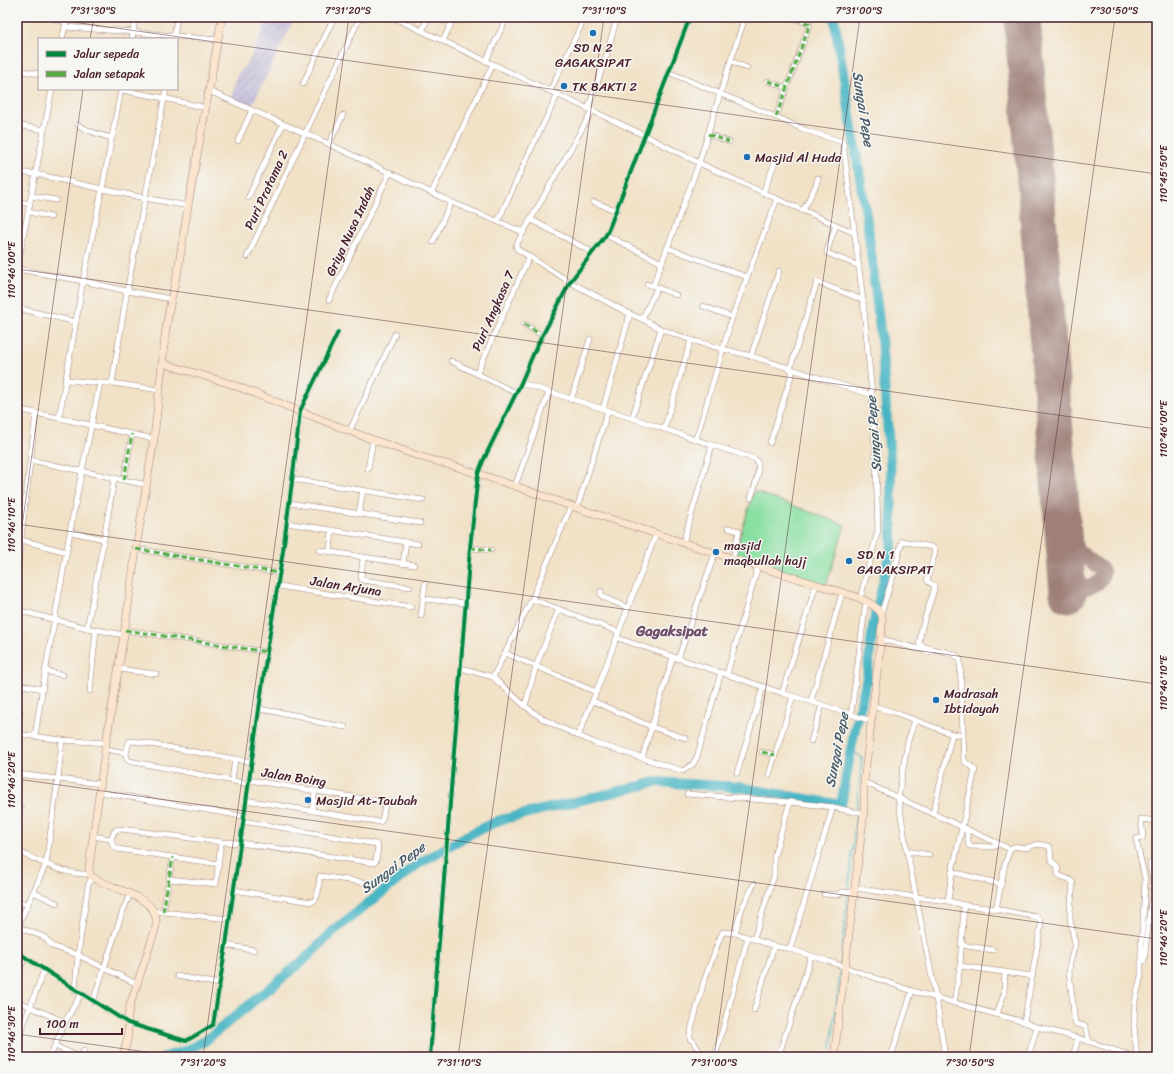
<svg xmlns="http://www.w3.org/2000/svg" width="1174" height="1074" viewBox="0 0 1174 1074" font-family="Sriracha,sans-serif">
  <style>
    .industrial { fill: url(#industrial-furrows) }
    .green { fill: #89dfa2; stroke: #6a7f66 }
    .lines { fill: none; stroke-linecap: round; stroke-linejoin: round }
    .stream { stroke: #48b5c4; stroke-width: 1.5 }
    .river { stroke: #48b5c4; stroke-width: 10 }
    .taxiway { stroke: #9e8078; stroke-width: 15 }
    .runway { stroke: #9e8078; stroke-width: 37 }
    .minor-casing { stroke: #9e8078; stroke-width: 6 }
    .secondary-casing { stroke: #9e8078; stroke-width: 8 }
    .minor { stroke: #fff; stroke-width: 5 }
    .secondary { stroke: #fbe5cf; stroke-width: 7 }
    .quiet { stroke: #57aa44; stroke-width: 3; stroke-dasharray: 6 3; stroke-linecap: butt }
    .cycleway-casing { stroke: #f6f6f2; stroke-width: 6 }
    .cycleway { stroke: #00873e; stroke-width: 4 }
    .ticks { fill: none; stroke: #4a1f2b; stroke-width: 1; stroke-opacity: 0.45 }
    .poi-dot { fill: #1f6fb2; stroke: #f6f6f2; stroke-width: 1.5 }
    .labels { text-anchor: middle; dominant-baseline: central; stroke-width: 3; stroke-linejoin: round; paint-order: stroke }
    .poi-label { font-size: 13px; fill: #4a1f2b; stroke: #f6f6f2; text-anchor: start }
    .street-label { font-size: 13px; fill: #4a1f2b; stroke: #f6f6f2 }
    .water-label { font-size: 14px; font-style: italic; fill: #495b68; stroke: #f6f6f2 }
    .quarter-label { font-size: 15px; font-weight: bold; fill: #704e69; stroke: #f6f6f2 }
    .neatline { fill: none; stroke: #4a1f2b; stroke-width: 1.5 }
    .ticks-label { font-size: 10px; text-anchor: middle; fill: #4a1f2b }
  </style>
  <defs>
    <pattern id="industrial-furrows" width="10" height="10" patternUnits="userSpaceOnUse"><rect width="10" height="10" fill="#c6c0d9"/><path d="M-1 1l2-2M0 10L10 0M9 11l2-2" fill="none" stroke="#aca5ba"/></pattern>
  </defs>
  <rect width="100%" height="100%" fill="#f6f6f2"/>
  <filter id="ink" filterUnits="userSpaceOnUse"><feTurbulence type="fractalNoise" baseFrequency=".025" numOctaves="2"/><feDisplacementMap in="SourceGraphic" scale="8" xChannelSelector="R" yChannelSelector="G"/><feConvolveMatrix kernelMatrix="1 2 1 2 8 2 1 2 1" color-interpolation-filters="sRGB"/></filter>
  <filter id="wash" filterUnits="userSpaceOnUse"><feTurbulence type="fractalNoise" baseFrequency=".012" numOctaves="4" result="noise"/><feDisplacementMap in="SourceGraphic" scale="16" xChannelSelector="R" yChannelSelector="G"/><feGaussianBlur stdDeviation="0.9" result="paint"/><feColorMatrix in="noise" values="0 0 0 0 0 0 0 0 0 0 0 0 0 0 0 0 0 1.4 0 .05"/><feComposite in="paint" operator="in"/></filter>
  <g filter="url(#wash)">
    <rect width="100%" height="100%" fill="#f1e1c6"/>
    <path class="industrial" d="M269 17H295L251 108 231 100 237 75 249 61Z"/>
    <path class="green" d="M754 491 845 525 826 586 734 556Z"/>
    <g class="lines">
      <g class="stream">
        <path d="M841 964 862 758 851 749"/>
        <path d="M831 1048 841 968"/>
      </g>
      <path class="river" d="M164 1057 182 1052 205 1041 304 960 332 932 418 864 468 835 500 820 656 782 738 787 841 805 854 733 867 677 873 626 892 544V536L891 475 881 338 868 227 834 17"/>
      <path class="taxiway" d="M1063 527 1068 541 1071 545 1101 569 1103 573C1096 599 1055 587 1060 561 1060 557 1063 553 1064 549"/>
      <path class="runway" d="M1022 17 1068 594"/>
    </g>
  </g>
  <g filter="url(#ink)">
    <g class="lines">
      <g class="minor-casing">
        <g id="minor">
          <path d="M48 17 66 22"/>
          <path d="M67 17 65 27 133 32 135 17"/>
          <path d="M392 17 644 135 699 163 777 199 855 233"/>
          <path d="M422 31 428 17"/>
          <path d="M174 38 177 17"/>
          <path d="M62 39 65 27"/>
          <path d="M132 39 133 32 218 40"/>
          <path d="M443 41 454 17"/>
          <path d="M486 61 507 17"/>
          <path d="M731 61 747 68"/>
          <path d="M17 70 39 74"/>
          <path d="M668 72 776 117 805 130 843 142 863 300 872 395 876 463 878 530 860 599"/>
          <path d="M768 81 787 88"/>
          <path d="M303 84 334 17"/>
          <path d="M52 89 17 269 83 281 59 418"/>
          <path d="M166 89 145 198 188 206"/>
          <path d="M209 91 329 144 451 202 523 232"/>
          <path d="M550 91 585 17"/>
          <path d="M588 109 606 57 617 17"/>
          <path d="M592 111 519 240 516 246 517 249 570 282 630 314 642 319 661 329 691 340 723 349 732 317 777 199"/>
          <path d="M776 117 810 24 790 17"/>
          <path d="M17 125 44 130"/>
          <path d="M78 125C89 132 100 135 112 138"/>
          <path d="M708 134 729 142"/>
          <path d="M238 141 252 110"/>
          <path d="M329 144 343 115"/>
          <path d="M17 172 36 174 102 189 121 90 164 98 206 108"/>
          <path d="M102 189 145 198 127 291 83 281Z"/>
          <path d="M432 192 493 64"/>
          <path d="M763 193 776 160"/>
          <path d="M32 196 56 200"/>
          <path d="M248 198 283 124"/>
          <path d="M17 201 30 204"/>
          <path d="M594 202 617 211"/>
          <path d="M803 211 816 185 818 178"/>
          <path d="M29 212 51 217"/>
          <path d="M530 219 592 252"/>
          <path d="M498 221 533 145 558 94"/>
          <path d="M836 225 827 251V253L859 266"/>
          <path d="M606 235 662 263"/>
          <path d="M433 242 451 202"/>
          <path d="M668 248 747 277"/>
          <path d="M247 257 360 17"/>
          <path d="M779 271 751 356 872 395"/>
          <path d="M647 284 653 286 699 163 708 134 720 94 745 17"/>
          <path d="M656 287 676 295"/>
          <path d="M329 300 390 172"/>
          <path d="M703 306 732 317"/>
          <path d="M17 308 76 322"/>
          <path d="M642 319 657 288"/>
          <path d="M524 324 543 336"/>
          <path d="M451 361 516 393"/>
          <path d="M790 369 817 282 863 300"/>
          <path d="M477 373 529 257"/>
          <path d="M65 380 100 383"/>
          <path d="M112 383 159 390"/>
          <path d="M521 383 632 418 712 445 683 543"/>
          <path d="M571 400 590 339"/>
          <path d="M17 409 36 413 17 571"/>
          <path d="M603 409 630 314"/>
          <path d="M36 413 154 439"/>
          <path d="M632 418 661 329"/>
          <path d="M664 429 691 340"/>
          <path d="M350 430 395 334"/>
          <path d="M696 439 723 349 751 356"/>
          <path d="M770 443 793 370"/>
          <path d="M712 445 755 459C763 466 754 488 751 498"/>
          <path d="M30 460 147 485"/>
          <path d="M368 469 373 439"/>
          <path d="M292 479 423 500"/>
          <path d="M124 480 132 434"/>
          <path d="M515 486 549 392"/>
          <path d="M289 503 420 523"/>
          <path d="M571 506 532 599 493 677 497 681 525 706 540 717 557 726 595 743 683 771 693 764 697 757 721 672"/>
          <path d="M577 508 608 410"/>
          <path d="M359 513 363 490"/>
          <path d="M287 523 418 544"/>
          <path d="M728 528 739 531 733 558"/>
          <path d="M71 532 104 539"/>
          <path d="M17 539 67 552"/>
          <path d="M470 548 491 550"/>
          <path d="M136 549 279 573"/>
          <path d="M319 550 414 565"/>
          <path d="M330 551 332 530"/>
          <path d="M363 558 361 577 362 580 410 587"/>
          <path d="M403 564 406 542"/>
          <path d="M278 586 411 607"/>
          <path d="M601 591V594L603 597 628 608"/>
          <path d="M423 599 466 603"/>
          <path d="M532 599 619 632"/>
          <path d="M17 610 87 628 124 635"/>
          <path d="M881 614 893 576 902 541 932 547 934 549 935 552 927 580C931 586 935 582 934 590L922 627 919 644C930 651 953 650 960 659L964 760C966 765 972 765 975 770L952 872 948 901"/>
          <path d="M421 616 425 584"/>
          <path d="M87 628 104 539 114 479"/>
          <path d="M125 630 267 652"/>
          <path d="M617 638 782 693 822 705 871 721"/>
          <path d="M881 639 930 652"/>
          <path d="M505 653 596 692"/>
          <path d="M678 659 715 553"/>
          <path d="M461 668 493 677"/>
          <path d="M119 669 156 674"/>
          <path d="M45 671 63 675"/>
          <path d="M727 674 758 566"/>
          <path d="M17 684 42 689"/>
          <path d="M90 691 96 629"/>
          <path d="M782 693 816 585"/>
          <path d="M593 701 652 727 685 738"/>
          <path d="M811 701 842 593"/>
          <path d="M525 706 536 666 559 609"/>
          <path d="M873 706 893 712 915 720 908 741 898 798 907 851 936 998 945 1057"/>
          <path d="M259 709 301 716 317 722 345 727"/>
          <path d="M17 712H20"/>
          <path d="M851 714 866 601"/>
          <path d="M915 720 952 734 962 735"/>
          <path d="M17 734 62 740 106 743"/>
          <path d="M35 736 44 679 73 515 100 383H112L127 291 171 299"/>
          <path d="M578 736 596 692 656 534"/>
          <path d="M62 740 58 779 101 784"/>
          <path d="M811 741 822 705"/>
          <path d="M106 749 126 753 127 759 129 761 249 784"/>
          <path d="M17 750 21 734"/>
          <path d="M762 752 775 755"/>
          <path d="M126 753 129 742 133 741 252 762"/>
          <path d="M642 758 673 657"/>
          <path d="M737 773 763 687"/>
          <path d="M17 774 58 779 46 864 17 928"/>
          <path d="M769 775 793 696"/>
          <path d="M232 780 235 759"/>
          <path d="M864 782 1010 849C1016 844 1019 848 1025 848 1028 848 1031 846 1034 845 1039 844 1046 845 1050 847L1051 860C1057 866 1058 865 1058 874 1062 879 1070 877 1073 883L1070 912V919L1075 944 1070 963 1069 971 1075 1023 1076 1024 1085 1026 1089 1041"/>
          <path d="M99 792 243 816"/>
          <path d="M687 794 790 802 833 807 854 812H864"/>
          <path d="M246 800 380 822 382 820 385 805 383 802 249 780"/>
          <path d="M17 806 21 807"/>
          <path d="M312 811 315 791"/>
          <path d="M933 813 952 734"/>
          <path d="M966 828 969 846 993 847 997 845 998 843"/>
          <path d="M93 836 111 839 113 846 118 849 219 864"/>
          <path d="M111 839C114 832 114 829 121 829L221 842 216 884 170 879"/>
          <path d="M221 842 240 843 374 863 376 861 378 847 376 844 243 821"/>
          <path d="M17 851C39 861 66 876 90 874"/>
          <path d="M907 851 929 855"/>
          <path d="M952 872 1001 884"/>
          <path d="M854 888 916 897 948 901 964 905 996 909 1037 917 1040 920 1041 925 1024 1022"/>
          <path d="M233 890 312 902C320 898 318 884 320 876L368 883"/>
          <path d="M33 892 57 903"/>
          <path d="M824 894 838 895 841 892H854"/>
          <path d="M17 900 28 905"/>
          <path d="M996 909 1005 864 1010 849"/>
          <path d="M154 911 229 919"/>
          <path d="M163 912 173 857"/>
          <path d="M1149 920 1157 922"/>
          <path d="M18 927 44 937 52 946 78 955 137 984"/>
          <path d="M735 933 742 908 754 884"/>
          <path d="M754 939 774 876V856L790 802"/>
          <path d="M226 945 254 950"/>
          <path d="M961 945 993 950"/>
          <path d="M790 949 833 807"/>
          <path d="M17 952 128 1023 186 1041 213 1025 226 945 267 652 283 551 294 466 300 411 338 332"/>
          <path d="M1144 961 1153 882 1150 864"/>
          <path d="M960 966 1033 976"/>
          <path d="M17 974 25 958"/>
          <path d="M177 976 219 984"/>
          <path d="M75 990 78 955 88 885 92 877"/>
          <path d="M17 1001 65 1022"/>
          <path d="M93 1002 122 913 130 894"/>
          <path d="M954 1003 960 966 964 905"/>
          <path d="M754 1010 774 946"/>
          <path d="M997 1014 1004 994 1005 972"/>
          <path d="M17 1042 44 970"/>
          <path d="M55 1046 79 1057"/>
          <path d="M17 1056 18 1057"/>
          <path d="M50 1057 65 1022 81 994"/>
          <path d="M80 1057H81L84 1050"/>
          <path d="M430 1057 470 548 478 474 483 461 521 383 535 350 570 282 606 235 610 226 690 17"/>
          <path d="M703 1057 693 1041 690 1039V1034L704 981 721 935 723 932 735 933 774 946 790 949 828 961 912 991 1024 1022 1037 1027 1078 1038 1135 1057"/>
          <path d="M715 1057 748 937"/>
          <path d="M778 1057 811 957"/>
          <path d="M891 1057 912 991"/>
          <path d="M1028 1057 1037 1027"/>
          <path d="M1073 1057 1078 1038"/>
          <path d="M1137 1057 1134 1026 1135 1001 1141 976V943L1143 922 1145 879 1136 839 1142 838 1143 835 1141 820V819L1157 821"/>
        </g>
      </g>
      <g class="secondary-casing">
        <g id="secondary">
          <path d="M162 363 231 384 360 435 421 457 457 467 515 486 571 506 715 553 854 596C862 599 880 607 882 616 883 624 881 632 881 639L864 782V812L834 1057"/>
          <path d="M123 1057 128 1036V1016L130 1005 156 927C156 922 157 917 154 912 146 895 107 887 92 877L90 874 89 867 106 743 124 635 136 549 154 439 166 328 171 299 178 270 188 206 222 17"/>
        </g>
      </g>
      <use href="#minor" class="minor"/>
      <use href="#secondary" class="secondary"/>
      <g class="quiet">
        <path d="M768 81 787 88"/>
        <path d="M776 117 810 24 790 17"/>
        <path d="M708 134 729 142"/>
        <path d="M524 324 543 336"/>
        <path d="M124 480 132 434"/>
        <path d="M470 548 491 550"/>
        <path d="M136 549 279 573"/>
        <path d="M125 630 267 652"/>
        <path d="M17 712H20"/>
        <path d="M762 752 775 755"/>
        <path d="M163 912 173 857"/>
      </g>
      <g class="cycleway-casing">
        <g id="cycleway">
          <path d="M17 952 128 1023 186 1041 213 1025 226 945 267 652 283 551 294 466 300 411 338 332"/>
          <path d="M430 1057 470 548 478 474 483 461 521 383 535 350 570 282 606 235 610 226 690 17"/>
        </g>
      </g>
      <use href="#cycleway" class="cycleway"/>
    </g>
  </g>
  <path class="ticks" d="M37 17 1157 174M90 39 94 17M17 269 1157 429M17 524 1157 684M17 562 83 89M17 779 1157 939M17 1034 183 1057M203 1057 349 17M458 1057 604 17M714 1057 860 17M969 1057 1115 17"/>
  <g class="poi-dot">
    <circle cx="593" cy="33" r="4"/>
    <circle cx="564" cy="86" r="4"/>
    <circle cx="747" cy="157" r="4"/>
    <circle cx="716" cy="552" r="4"/>
    <circle cx="849" cy="561" r="4"/>
    <circle cx="936" cy="700" r="4"/>
    <circle cx="308" cy="800" r="4"/>
  </g>
  <g class="labels">
    <g class="poi-label">
      <text x="593" y="47" text-anchor="middle">SD N 2<tspan x="593" dy="15">GAGAKSIPAT</tspan></text>
      <text x="572" y="86">TK BAKTI 2</text>
      <text x="755" y="157">Masjid Al Huda</text>
      <text x="724" y="545">masjid<tspan x="724" dy="15">maqbullah hajj</tspan></text>
      <text x="857" y="554">SD N 1<tspan x="857" dy="15">GAGAKSIPAT</tspan></text>
      <text x="944" y="693">Madrasah<tspan x="944" dy="15">Ibtidayah</tspan></text>
      <text x="316" y="800">Masjid At-Taubah</text>
    </g>
    <g class="street-label">
      <text transform="translate(266 190) rotate(-65)">Puri Pratama 2</text>
      <text transform="translate(350 231) rotate(-65)">Griya Nusa Indah</text>
      <text transform="translate(493 311) rotate(-66)">Puri Angkasa 7</text>
      <text transform="translate(346 586) rotate(9)">Jalan Arjuna</text>
      <text transform="translate(294 777) rotate(9)">Jalan Boing</text>
    </g>
    <g class="water-label">
      <text transform="translate(863 109) rotate(81)">Sungai Pepe</text>
      <text transform="translate(874 434) rotate(-94)">Sungai Pepe</text>
      <text transform="translate(837 750) rotate(-79)">Sungai Pepe</text>
      <text transform="translate(393 868) rotate(-36)">Sungai Pepe</text>
    </g>
    <g class="quarter-label">
      <text x="672" y="631">Gagaksipat</text>
    </g>
  </g>
  <rect width="1174" height="1074" fill="none" stroke="#f6f6f2" stroke-width="44"/>
  <rect x="38" y="38" width="140" height="52" fill="#f6f6f2" stroke="#b1a0a2"/>
  <rect x="46" y="51" width="20" height="6" fill="#00873e" stroke="#b1a0a2"/>
  <text x="74" y="58" font-size="12" fill="#4a1f2b">Jalur sepeda</text>
  <rect x="46" y="71" width="20" height="6" fill="#57aa44" stroke="#b1a0a2"/>
  <text x="74" y="78" font-size="12" fill="#4a1f2b">Jalan setapak</text>
  <path d="M40 1028v6h82v-6" fill="none" stroke="#4a1f2b" stroke-width="2"/>
  <text x="46" y="1028" font-size="12" fill="#4a1f2b" stroke="#f6f6f2" stroke-width="3" paint-order="stroke">100 m</text>
  <rect x="22" y="22" width="1130" height="1030" class="neatline"/>
  <g class="ticks-label">
    <text x="93" y="14">7°31'30"S</text>
    <text x="348" y="14">7°31'20"S</text>
    <text x="604" y="14">7°31'10"S</text>
    <text x="859" y="14">7°31'00"S</text>
    <text x="1114" y="14">7°30'50"S</text>
    <text transform="translate(1163 174) rotate(-90)" y="4">110°45'50"E</text>
    <text transform="translate(11 270) rotate(-90)" y="4">110°46'00"E</text>
    <text transform="translate(1163 429) rotate(-90)" y="4">110°46'00"E</text>
    <text transform="translate(11 525) rotate(-90)" y="4">110°46'10"E</text>
    <text transform="translate(1163 683) rotate(-90)" y="4">110°46'10"E</text>
    <text transform="translate(11 780) rotate(-90)" y="4">110°46'20"E</text>
    <text transform="translate(1163 938) rotate(-90)" y="4">110°46'20"E</text>
    <text transform="translate(11 1034) rotate(-90)" y="4">110°46'30"E</text>
    <text x="203" y="1066">7°31'20"S</text>
    <text x="459" y="1066">7°31'10"S</text>
    <text x="714" y="1066">7°31'00"S</text>
    <text x="970" y="1066">7°30'50"S</text>
  </g>
</svg>
